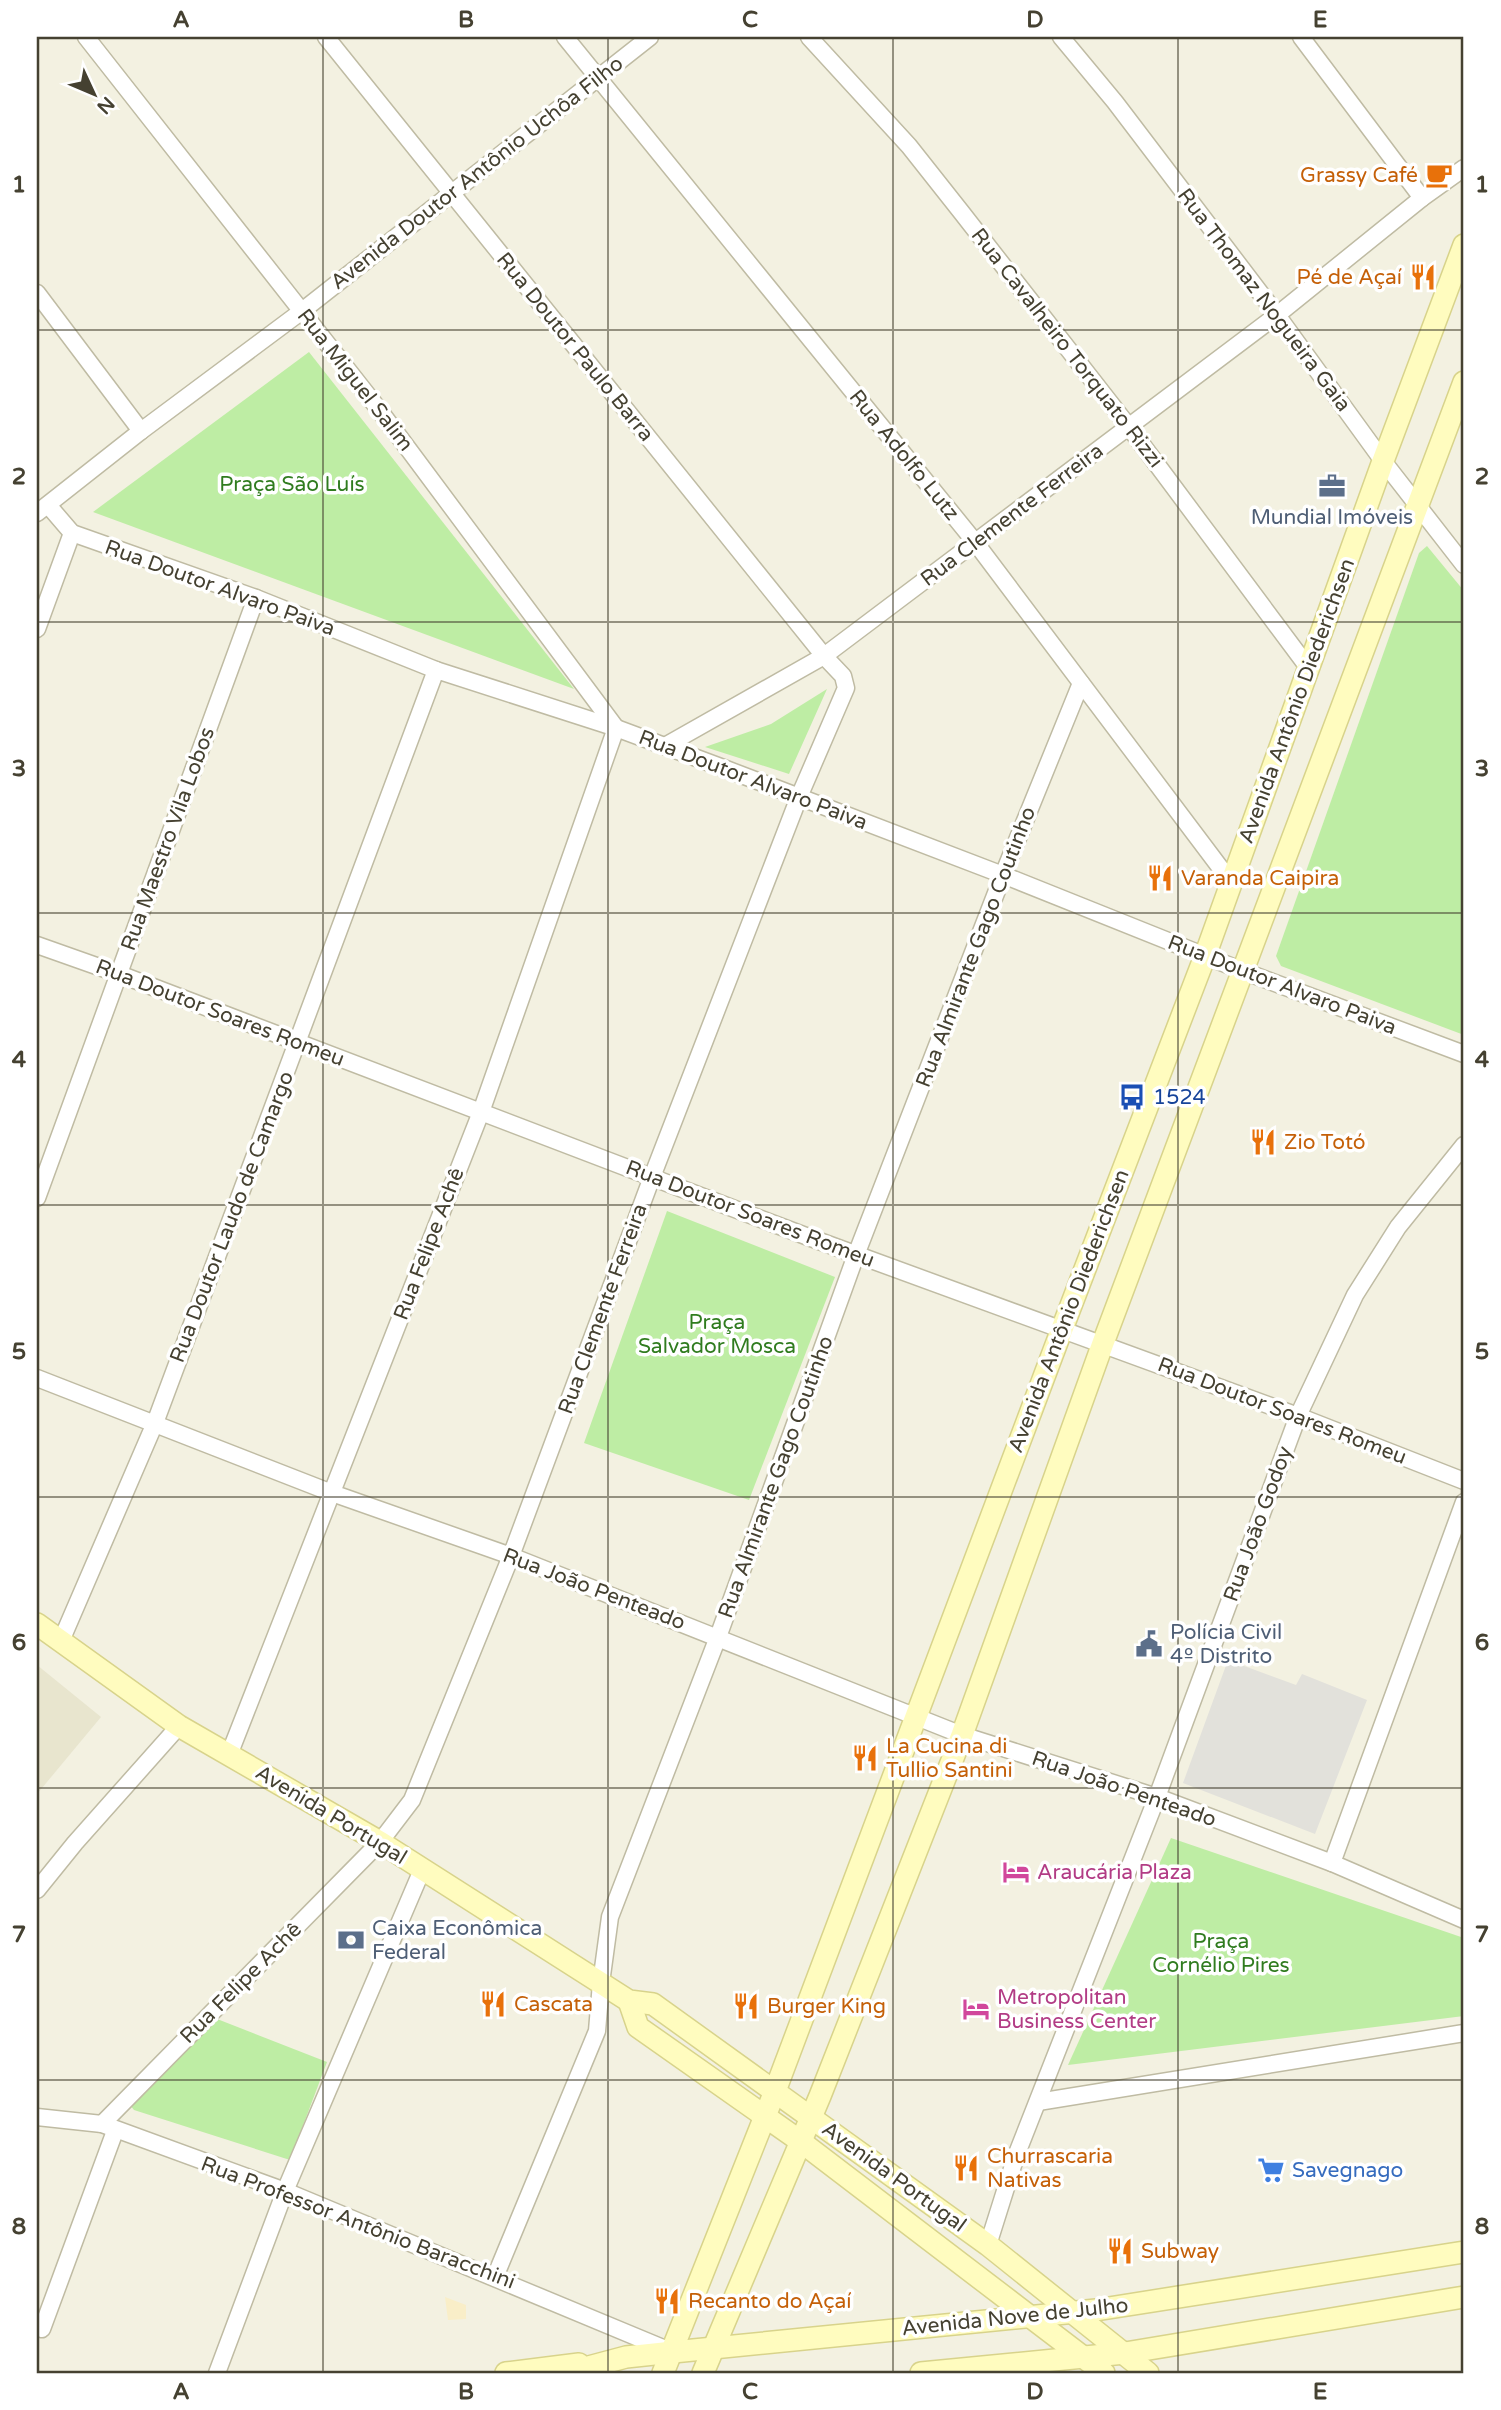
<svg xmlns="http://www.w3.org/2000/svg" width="1501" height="2410" viewBox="0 0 1501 2410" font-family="'Varela Round',sans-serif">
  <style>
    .residential { fill: #e8e5ce }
    .commercial { fill: #f9eec8 }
    .green { fill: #beeda4 }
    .parking { fill: #e2e1db }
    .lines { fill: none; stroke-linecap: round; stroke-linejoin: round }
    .street-casing { stroke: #bfbba3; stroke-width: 19 }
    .secondary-casing { stroke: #d8d38b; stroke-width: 24 }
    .street { stroke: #fff; stroke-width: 16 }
    .secondary { stroke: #fffcbf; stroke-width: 21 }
    .grid { fill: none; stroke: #454131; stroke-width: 2; stroke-opacity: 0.55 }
    .labels { text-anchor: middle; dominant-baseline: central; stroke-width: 7; stroke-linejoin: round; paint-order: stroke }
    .street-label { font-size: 21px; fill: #454131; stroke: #fff }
    .food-label { font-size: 21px; fill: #c56008; stroke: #fff; text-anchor: start }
    .park-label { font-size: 21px; fill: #307c1f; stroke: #fff }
    .service-label { font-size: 21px; fill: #4e5e75; stroke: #fff; text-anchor: start }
    .transit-label { font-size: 21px; fill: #164399; stroke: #fff; text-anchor: start }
    .hotel-label { font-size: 21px; fill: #b23c85; stroke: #fff; text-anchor: start }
    .shop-label { font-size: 21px; fill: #366cbe; stroke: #fff; text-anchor: start }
    .neatline { fill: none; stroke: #454131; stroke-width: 2.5 }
    .grid-label { font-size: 23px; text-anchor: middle; font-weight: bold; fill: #454131 }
  </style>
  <rect width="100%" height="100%" fill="#f3f1e1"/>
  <path class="residential" d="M37 1665 101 1717 37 1794Z"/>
  <path class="commercial" d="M445 2297 466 2305V2319L448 2320Z"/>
  <g class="green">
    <path d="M309 352 574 689 93 512Z"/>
    <path d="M1427 546 1464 591V1035L1281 966 1276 956 1419 553Z"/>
    <path d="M827 689 789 774 705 747 771 724Z"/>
    <path d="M667 1211 835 1277 749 1500 584 1443Z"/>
    <path d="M1171 1838 1464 1938V2016L1068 2065Z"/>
    <path d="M212 2017 327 2062 290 2160 134 2110 130 2105Z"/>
  </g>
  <path class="parking" d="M1228 1660 1296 1685 1302 1674 1367 1700 1315 1834 1183 1783Z"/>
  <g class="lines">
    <g class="street-casing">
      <g id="street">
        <path d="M86 37 377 407 616 728"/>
        <path d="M565 37 975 542 1231 882"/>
        <path d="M809 37 909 146 962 213 1129 427 1310 670"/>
        <path d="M1061 37 1115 102 1277 315 1383 461 1464 565"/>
        <path d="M1301 37 1422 198"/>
        <path d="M37 293 141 431"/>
        <path d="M48 505 72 533 256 598 436 670 616 728 726 769 1003 875 1243 971 1464 1054"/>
        <path d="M37 513 141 431 302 311 650 37"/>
        <path d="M37 629 72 533"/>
        <path d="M665 746 824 656 1277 315 1422 198 1464 168"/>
        <path d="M37 945 119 974 811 1238 1298 1416 1464 1481"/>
        <path d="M37 1198 256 598"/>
        <path d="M37 1378 332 1493 511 1556 962 1735 1157 1797 1332 1863 1464 1920"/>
        <path d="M61 1641 155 1423 436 670"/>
        <path d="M229 1755 481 1112 616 728"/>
        <path d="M1332 1863 1464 1502"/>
        <path d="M37 1890 75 1843 179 1726"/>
        <path d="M1038 2102 1464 2033"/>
        <path d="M37 2117 102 2124 285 2191 670 2351"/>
        <path d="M102 2124 380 1842 412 1800 511 1556 652 1177 799 797 846 688 843 676 824 656 326 37"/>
        <path d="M988 2245 1016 2156 1157 1797 1298 1416 1355 1295 1398 1227 1464 1145"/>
        <path d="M495 2277 597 2031 601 1983 610 1917 718 1637 856 1255 1003 875 1081 683"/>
        <path d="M42 2329 115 2131"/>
        <path d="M217 2373 285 2191 422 1870"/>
      </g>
    </g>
    <g class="secondary-casing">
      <g id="secondary">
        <path d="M37 1624 179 1726 380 1842 629 2001 653 2004 988 2245 1148 2373"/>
        <path d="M629 2001 638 2027 800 2141 1104 2373"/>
        <path d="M506 2373 579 2364"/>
        <path d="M566 2373 626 2357 673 2352 1096 2310 1464 2252"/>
        <path d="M663 2373 775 2091 1062 1329 1205 956 1383 461 1464 245"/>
        <path d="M703 2373 820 2096 962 1735 1103 1343 1464 382"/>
        <path d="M921 2373 1125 2353 1464 2297"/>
      </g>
    </g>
    <use href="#street" class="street"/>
    <use href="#secondary" class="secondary"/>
  </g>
  <path class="grid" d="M323 37V2373M608 37V2373M893 37V2373M1178 37V2373M37 330H1464M37 622H1464M37 913H1464M37 1205H1464M37 1497H1464M37 1788H1464M37 2080H1464"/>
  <defs>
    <g id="cafe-bare" transform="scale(2.1)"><path d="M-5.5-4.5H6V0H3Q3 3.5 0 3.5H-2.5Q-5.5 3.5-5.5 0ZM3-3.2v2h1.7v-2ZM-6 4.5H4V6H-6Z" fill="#e8710a" stroke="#fff" stroke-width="2.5" paint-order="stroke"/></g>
    <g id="restaurant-bare" transform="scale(2.1)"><path d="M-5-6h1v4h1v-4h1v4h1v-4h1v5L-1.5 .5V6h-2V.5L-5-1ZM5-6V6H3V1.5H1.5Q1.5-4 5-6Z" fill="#e8710a" stroke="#fff" stroke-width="2.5" paint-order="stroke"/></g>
    <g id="office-bare" transform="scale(2.1)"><path d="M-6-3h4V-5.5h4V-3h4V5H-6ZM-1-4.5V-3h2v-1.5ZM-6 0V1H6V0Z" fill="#5c6f8a" stroke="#fff" stroke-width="2.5" paint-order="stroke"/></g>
    <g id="bus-bare" transform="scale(2.1)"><path d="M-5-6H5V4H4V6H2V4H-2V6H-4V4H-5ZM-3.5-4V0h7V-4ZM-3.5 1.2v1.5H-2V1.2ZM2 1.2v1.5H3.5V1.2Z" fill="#1a4fb4" stroke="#fff" stroke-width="2.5" paint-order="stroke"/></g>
    <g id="civic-bare" transform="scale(2.1)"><path d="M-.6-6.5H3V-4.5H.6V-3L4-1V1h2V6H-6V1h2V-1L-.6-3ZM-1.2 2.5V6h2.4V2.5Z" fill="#5c6f8a" stroke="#fff" stroke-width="2.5" paint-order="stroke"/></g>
    <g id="hotel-bare" transform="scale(2.1)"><path d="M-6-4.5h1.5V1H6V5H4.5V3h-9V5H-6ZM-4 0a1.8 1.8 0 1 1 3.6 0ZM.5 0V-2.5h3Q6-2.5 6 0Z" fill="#d1479c" stroke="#fff" stroke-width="2.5" paint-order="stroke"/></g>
    <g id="bank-bare" transform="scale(2.1)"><path d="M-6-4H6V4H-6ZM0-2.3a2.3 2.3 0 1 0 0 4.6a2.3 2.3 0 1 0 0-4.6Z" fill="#5c6f8a" stroke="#fff" stroke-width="2.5" paint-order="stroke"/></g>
    <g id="supermarket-bare" transform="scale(2.1)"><path d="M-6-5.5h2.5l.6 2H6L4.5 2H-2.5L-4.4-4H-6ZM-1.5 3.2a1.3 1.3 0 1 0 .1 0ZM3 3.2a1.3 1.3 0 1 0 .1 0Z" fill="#3f7fe0" stroke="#fff" stroke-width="2.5" paint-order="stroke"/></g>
  </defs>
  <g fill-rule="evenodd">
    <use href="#cafe-bare" x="1439" y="175"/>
    <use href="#restaurant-bare" x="1423" y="277"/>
    <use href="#office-bare" x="1332" y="486"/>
    <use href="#restaurant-bare" x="1160" y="878"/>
    <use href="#bus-bare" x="1132" y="1097"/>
    <use href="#restaurant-bare" x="1263" y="1142"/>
    <use href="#civic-bare" x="1149" y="1644"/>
    <use href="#restaurant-bare" x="865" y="1758"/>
    <use href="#hotel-bare" x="1016" y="1872"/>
    <use href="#bank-bare" x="351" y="1940"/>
    <use href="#restaurant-bare" x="493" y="2004"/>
    <use href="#restaurant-bare" x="746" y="2006"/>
    <use href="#hotel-bare" x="976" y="2009"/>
    <use href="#restaurant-bare" x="966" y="2168"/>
    <use href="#supermarket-bare" x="1271" y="2170"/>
    <use href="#restaurant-bare" x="1120" y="2251"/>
    <use href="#restaurant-bare" x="667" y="2301"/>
  </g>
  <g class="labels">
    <g class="street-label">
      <text transform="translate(477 173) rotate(-38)">Avenida Doutor Antônio Uchôa Filho</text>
      <text transform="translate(1264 300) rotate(53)">Rua Thomaz Nogueira Gaia</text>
      <text transform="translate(575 347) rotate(51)">Rua Doutor Paulo Barra</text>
      <text transform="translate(1067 348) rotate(52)">Rua Cavalheiro Torquato Rizzi</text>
      <text transform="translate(355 380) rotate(52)">Rua Miguel Salim</text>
      <text transform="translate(904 455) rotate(51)">Rua Adolfo Lutz</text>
      <text transform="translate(1012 515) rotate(-37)">Rua Clemente Ferreira</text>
      <text transform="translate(220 588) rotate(20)">Rua Doutor Alvaro Paiva</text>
      <text transform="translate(1297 701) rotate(-70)">Avenida Antônio Diederichsen</text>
      <text transform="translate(753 780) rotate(21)">Rua Doutor Alvaro Paiva</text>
      <text transform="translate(168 839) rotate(-70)">Rua Maestro Vila Lobos</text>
      <text transform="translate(976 947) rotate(-69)">Rua Almirante Gago Coutinho</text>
      <text transform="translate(1282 985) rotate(21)">Rua Doutor Alvaro Paiva</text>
      <text transform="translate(220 1013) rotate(21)">Rua Doutor Soares Romeu</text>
      <text transform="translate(750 1214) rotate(21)">Rua Doutor Soares Romeu</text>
      <text transform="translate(232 1217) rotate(-69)">Rua Doutor Laudo de Camargo</text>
      <text transform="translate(429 1244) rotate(-69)">Rua Felipe Achê</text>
      <text transform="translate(603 1309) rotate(-70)">Rua Clemente Ferreira</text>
      <text transform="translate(1069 1311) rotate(-69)">Avenida Antônio Diederichsen</text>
      <text transform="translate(1282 1411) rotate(21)">Rua Doutor Soares Romeu</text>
      <text transform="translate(776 1477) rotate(-70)">Rua Almirante Gago Coutinho</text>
      <text transform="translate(1258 1524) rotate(-70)">Rua João Godoy</text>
      <text transform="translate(594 1589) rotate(21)">Rua João Penteado</text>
      <text transform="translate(1124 1789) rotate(19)">Rua João Penteado</text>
      <text transform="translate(331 1815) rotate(31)">Avenida Portugal</text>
      <text transform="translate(241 1983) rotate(-45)">Rua Felipe Achê</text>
      <text transform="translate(894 2177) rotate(36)">Avenida Portugal</text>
      <text transform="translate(358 2223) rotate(21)">Rua Professor Antônio Baracchini</text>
      <text transform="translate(1015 2317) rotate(-6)">Avenida Nove de Julho</text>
    </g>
    <g class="food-label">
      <text x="1418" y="175" text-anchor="end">Grassy Café</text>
      <text x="1402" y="277" text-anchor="end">Pé de Açaí</text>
      <text x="1181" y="878">Varanda Caipira</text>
      <text x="1284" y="1142">Zio Totó</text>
      <text x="886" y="1746">La Cucina di<tspan x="886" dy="24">Tullio Santini</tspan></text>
      <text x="514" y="2004">Cascata</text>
      <text x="767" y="2006">Burger King</text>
      <text x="987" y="2156">Churrascaria<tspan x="987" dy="24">Nativas</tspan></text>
      <text x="1141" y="2251">Subway</text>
      <text x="688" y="2301">Recanto do Açaí</text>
    </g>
    <g class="park-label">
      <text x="292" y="484">Praça São Luís</text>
      <text x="717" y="1322">Praça<tspan x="717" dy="24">Salvador Mosca</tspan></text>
      <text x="1221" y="1941">Praça<tspan x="1221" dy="24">Cornélio Pires</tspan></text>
    </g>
    <g class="service-label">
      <text x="1332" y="517" text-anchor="middle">Mundial Imóveis</text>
      <text x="1170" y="1632">Polícia Civil<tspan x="1170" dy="24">4º Distrito</tspan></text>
      <text x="372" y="1928">Caixa Econômica<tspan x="372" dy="24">Federal</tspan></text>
    </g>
    <g class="transit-label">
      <text x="1153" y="1097">1524</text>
    </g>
    <g class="hotel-label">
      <text x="1037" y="1872">Araucária Plaza</text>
      <text x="997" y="1997">Metropolitan<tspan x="997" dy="24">Business Center</tspan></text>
    </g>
    <g class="shop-label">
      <text x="1292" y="2170">Savegnago</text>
    </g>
  </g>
  <rect width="1501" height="2410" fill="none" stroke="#ffffff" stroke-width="77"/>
  <g transform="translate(94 94) rotate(134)" stroke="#ffffff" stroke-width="5" paint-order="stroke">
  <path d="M0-5L12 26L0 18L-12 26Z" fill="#454131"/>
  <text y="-10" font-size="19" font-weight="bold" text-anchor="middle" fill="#454131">N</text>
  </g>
  <rect x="38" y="38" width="1424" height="2334" class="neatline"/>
  <g class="grid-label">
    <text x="181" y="27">A</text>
    <text x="466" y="27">B</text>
    <text x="750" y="27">C</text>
    <text x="1035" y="27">D</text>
    <text x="1320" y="27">E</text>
    <text x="19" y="192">1</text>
    <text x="1482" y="192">1</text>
    <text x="19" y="484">2</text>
    <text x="1482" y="484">2</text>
    <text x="19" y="776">3</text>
    <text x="1482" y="776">3</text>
    <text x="19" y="1067">4</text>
    <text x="1482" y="1067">4</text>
    <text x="19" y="1359">5</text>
    <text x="1482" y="1359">5</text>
    <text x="19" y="1650">6</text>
    <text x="1482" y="1650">6</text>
    <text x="19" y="1942">7</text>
    <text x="1482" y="1942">7</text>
    <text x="19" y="2234">8</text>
    <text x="1482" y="2234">8</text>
    <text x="181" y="2399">A</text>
    <text x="466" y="2399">B</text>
    <text x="750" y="2399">C</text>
    <text x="1035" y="2399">D</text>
    <text x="1320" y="2399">E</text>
  </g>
</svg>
